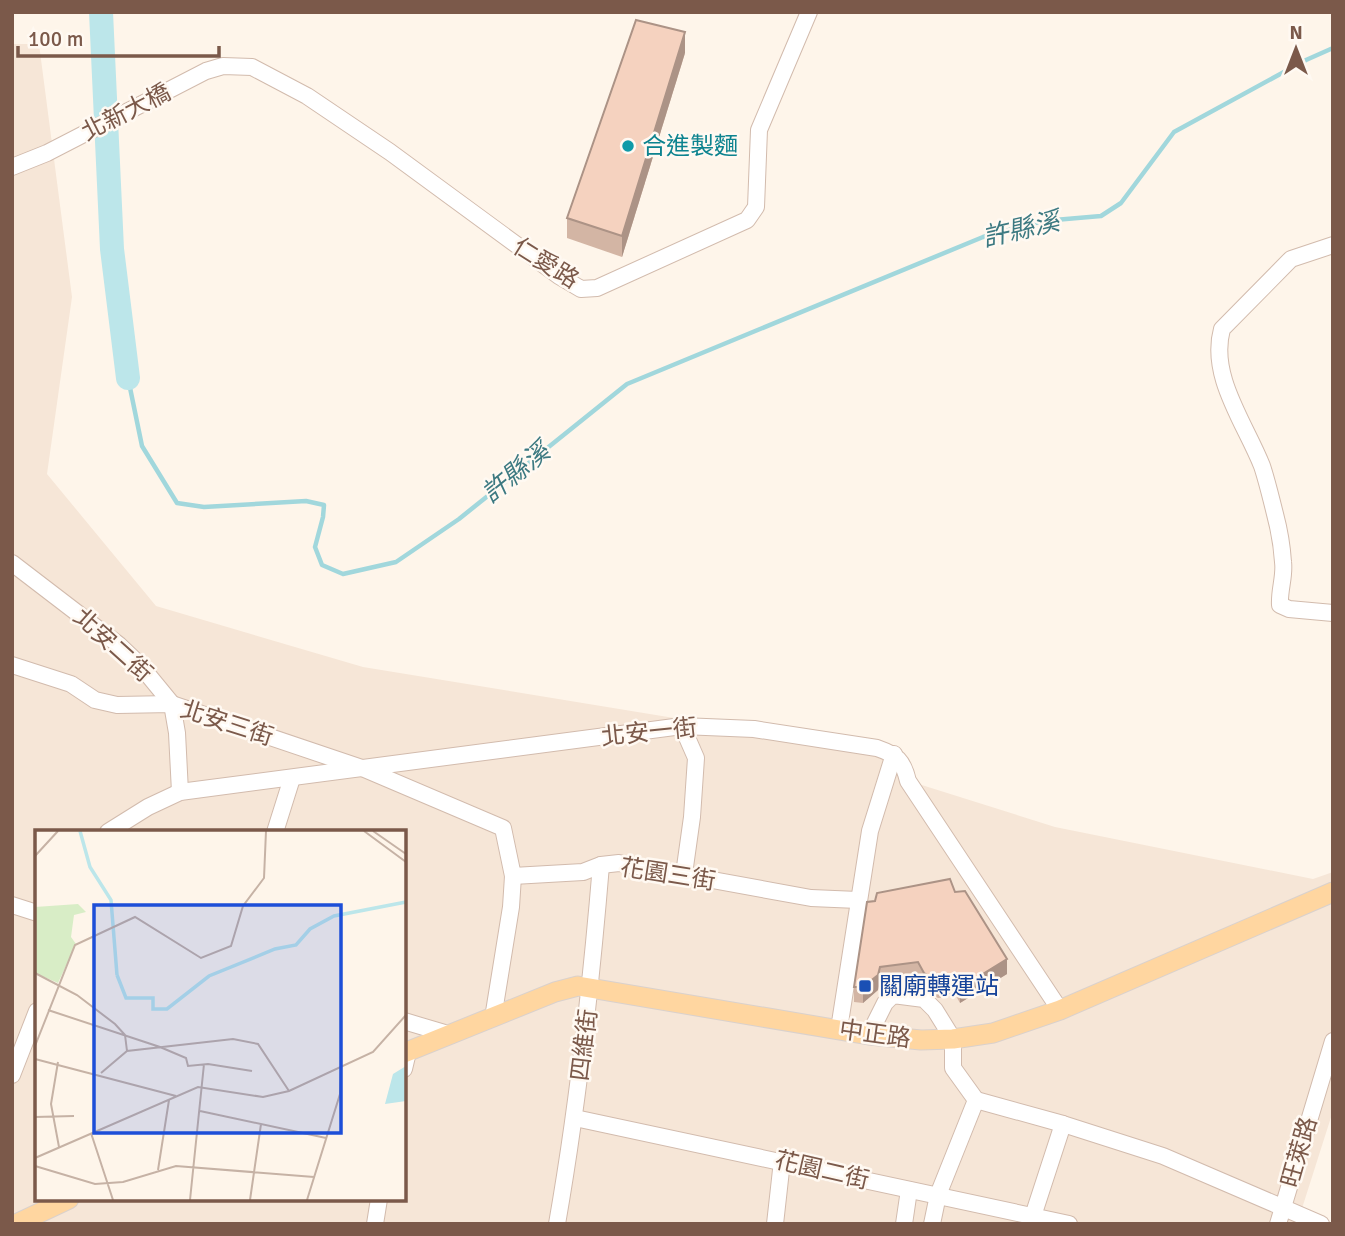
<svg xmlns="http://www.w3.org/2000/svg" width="1345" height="1236" viewBox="0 0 1345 1236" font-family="Signika,'Noto Sans TC',sans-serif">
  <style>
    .residential { fill: #f6e6d7; fill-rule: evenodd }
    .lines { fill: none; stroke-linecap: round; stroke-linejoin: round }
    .stream { stroke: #a1d7dc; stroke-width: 4.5 }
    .river { stroke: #bce6ea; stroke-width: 24 }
    .minor-casing { stroke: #d2bbad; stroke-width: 18 }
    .major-casing { stroke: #dad1cc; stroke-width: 21 }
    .minor { stroke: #fff; stroke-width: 16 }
    .major { stroke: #ffd6a0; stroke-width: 19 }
    .wall { fill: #d3b5a4 }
    .shaded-wall { fill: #ac9386 }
    .building { fill: #f5d2bf; stroke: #ac9386; stroke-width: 2 }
    .culture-dot { fill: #0f9aa8; stroke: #fff9f2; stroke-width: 2.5 }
    .transit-dot { fill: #1a4fb4; stroke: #fff9f2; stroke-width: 2.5 }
    .labels { text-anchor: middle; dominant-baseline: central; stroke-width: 5; stroke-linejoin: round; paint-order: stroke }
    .street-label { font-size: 24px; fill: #7b594a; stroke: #fff9f2 }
    .culture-label { font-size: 24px; fill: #0d838f; stroke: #fff9f2; text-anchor: start }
    .transit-label { font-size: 24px; fill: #164399; stroke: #fff9f2; text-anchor: start }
    .water-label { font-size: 26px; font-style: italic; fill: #3c7981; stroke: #fff9f2 }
    .inset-river { fill: none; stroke: #bce6ea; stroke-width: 3.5 }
    .inset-road { fill: none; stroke: #c6b2a5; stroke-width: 2 }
    .view { fill: #1d4ed8; fill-opacity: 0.15; stroke: #1d4ed8; stroke-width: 3.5 }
    .inset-edge { fill: none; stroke: #7b594a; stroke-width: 3.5 }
  </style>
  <rect width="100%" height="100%" fill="#fef5ea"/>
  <path class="residential" d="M12 44H39L72 297 47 474 156 606 363 667 876 751 909 781 1055 827 1313 879 1333 872V1111L1297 1224H12ZM37 832H404V1199H37Z"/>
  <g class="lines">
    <path class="stream" d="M128 378 142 446 177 503 204 507 306 501 324 505 323 517 315 547 322 565 343 574 396 562 459 519 627 384 983 237 1043 221 1101 216 1121 203 1174 132 1306 60 1333 48"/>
    <path class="river" d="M101 12 112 249 128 378"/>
    <g class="minor-casing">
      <g id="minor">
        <path d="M12 167 47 153 206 71 223 66 252 67 307 96 390 152 559 276 581 289 597 288 747 220 756 207 759 130 809 12"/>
        <path d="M1333 245 1291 259 1222 329C1209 376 1245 423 1262 466 1267 481 1271 498 1275 514 1279 529 1282 546 1283 562 1285 576 1279 590 1280 605L1289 609 1333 613"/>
        <path d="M12 563 119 645 140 665 172 704 177 733 180 792"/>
        <path d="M12 665 71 684 95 700 117 705 172 704 362 768 503 828 513 876 583 872 601 865 619 863 811 898 858 900"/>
        <path d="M682 726 696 758 692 817 684 874"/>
        <path d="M108 832 148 807 180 792 682 726 754 729 877 748C897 755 903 760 908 781L1060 1010"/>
        <path d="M275 832 292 778"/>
        <path d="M12 905 37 913"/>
        <path d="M493 1018 511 907 513 876"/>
        <path d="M404 1021 451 1035"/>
        <path d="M839 1029 870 831 894 754"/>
        <path d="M869 1035 885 1003 893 995 924 999 935 1010 953 1039V1068L976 1100 938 1195 932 1224"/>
        <path d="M404 1069 408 1052"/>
        <path d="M12 1075 37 1011"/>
        <path d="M976 1100 1063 1124 1163 1156 1321 1224"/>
        <path d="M575 1118 1069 1224"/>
        <path d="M1033 1216 1063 1124"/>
        <path d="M375 1224 379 1199"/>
        <path d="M557 1224C578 1104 591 986 601 865"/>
        <path d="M775 1224 782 1161"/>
        <path d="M904 1224 909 1190"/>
        <path d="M1278 1224 1333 1041"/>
      </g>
    </g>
    <g class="major-casing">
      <g id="major">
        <path d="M404 1053 555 992 578 986 869 1035 921 1040 953 1039 993 1033 1060 1010 1333 892"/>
        <path d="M16 1224 69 1199"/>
      </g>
    </g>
    <use href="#minor" class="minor"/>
    <use href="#major" class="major"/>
  </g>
  <g class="wall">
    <path d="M685 53 622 257 567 238V218Z"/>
    <path d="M955 892 1007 974 960 1003 956 996 938 998 924 988 918 978 880 982 878 990 863 1003 854 1002V987Z"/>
  </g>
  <g class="shaded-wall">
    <path d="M685 32V53L622 257V236Z"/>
    <path d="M1007 959V974L960 1003V988Z"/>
    <path d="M880 967V982L878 990 863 1003V987Z"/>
  </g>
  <g class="building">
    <path d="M636 20 685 32 622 236 567 218Z"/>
    <path d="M950 879 955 892 965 891 1007 959 960 988 956 981 938 982 924 973 918 962 880 967 878 975 863 987H854L867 902 875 901 877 893Z"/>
  </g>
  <circle class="culture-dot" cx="628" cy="146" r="7"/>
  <rect class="transit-dot" x="858" y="979" width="14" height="14" rx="3.5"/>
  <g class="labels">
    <g class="street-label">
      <text transform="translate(126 112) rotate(-27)">北新大橋</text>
      <text transform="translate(546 263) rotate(32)">仁愛路</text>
      <text transform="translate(113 645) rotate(42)">北安二街</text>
      <text transform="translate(227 723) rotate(18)">北安三街</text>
      <text transform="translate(649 732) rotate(-6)">北安一街</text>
      <text transform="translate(668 874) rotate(9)">花園三街</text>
      <text transform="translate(875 1034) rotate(8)">中正路</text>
      <text transform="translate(584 1045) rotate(-83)">四維街</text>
      <text transform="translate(1299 1152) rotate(-74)">旺萊路</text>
      <text transform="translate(822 1170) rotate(13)">花園二街</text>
    </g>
    <g class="culture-label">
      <text x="642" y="146">合進製麵</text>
    </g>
    <g class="transit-label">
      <text x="879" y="986">關廟轉運站</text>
    </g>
    <g class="water-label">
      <text transform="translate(1021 230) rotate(-13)">許縣溪</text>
      <text transform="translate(516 473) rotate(-39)">許縣溪</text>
    </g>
  </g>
  <g transform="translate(35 830)">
    <rect width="371" height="371" fill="#fef5ea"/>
    <path d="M43 74 51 82 39 85 36 107 41 114 23 153 0 143V77Z" fill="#d8edc6"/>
    <path d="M371 236V271L350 274 358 244Z" fill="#bce6ea"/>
    <path class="inset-river" d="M45 1 55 37 76 70 82 145M82 145 91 168H118V179H132L174 146 240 119 261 115 275 99 299 86 371 72"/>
    <path class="inset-road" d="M329 1 371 32M338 1 371 24M0 26 23 1M0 143 42 165 80 194 90 205 92 221M13 180 125 217 151 228 153 236 173 234 217 241M0 216 40 115 100 87 166 128 196 116 208 76 229 48 231 1M0 229 141 266M23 232 16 274 24 317M66 243 92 221 198 209 223 214 254 261M165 281 291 308M0 287 39 286M56 303 78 370M0 328 163 257 228 267 254 261 338 222 371 185M0 336 60 354 88 352 141 336 279 347M123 340 134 270M155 370 169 234M215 370 226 294M272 370 305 264 306 239"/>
    <path class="view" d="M59 75H306V303H59Z"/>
    <rect width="371" height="371" class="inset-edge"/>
  </g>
  <rect width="1345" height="1236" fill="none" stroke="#7b594a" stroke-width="28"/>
  <g transform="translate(1296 49)" stroke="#fff9f2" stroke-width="5" paint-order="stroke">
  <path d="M0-5L12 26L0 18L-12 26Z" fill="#7b594a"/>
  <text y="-10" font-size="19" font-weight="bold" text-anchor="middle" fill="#7b594a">N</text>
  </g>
  <path d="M18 46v10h201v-10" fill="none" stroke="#7b594a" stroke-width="3.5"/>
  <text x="28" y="46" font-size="21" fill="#7b594a" stroke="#fff9f2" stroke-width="5" paint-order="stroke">100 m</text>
</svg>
